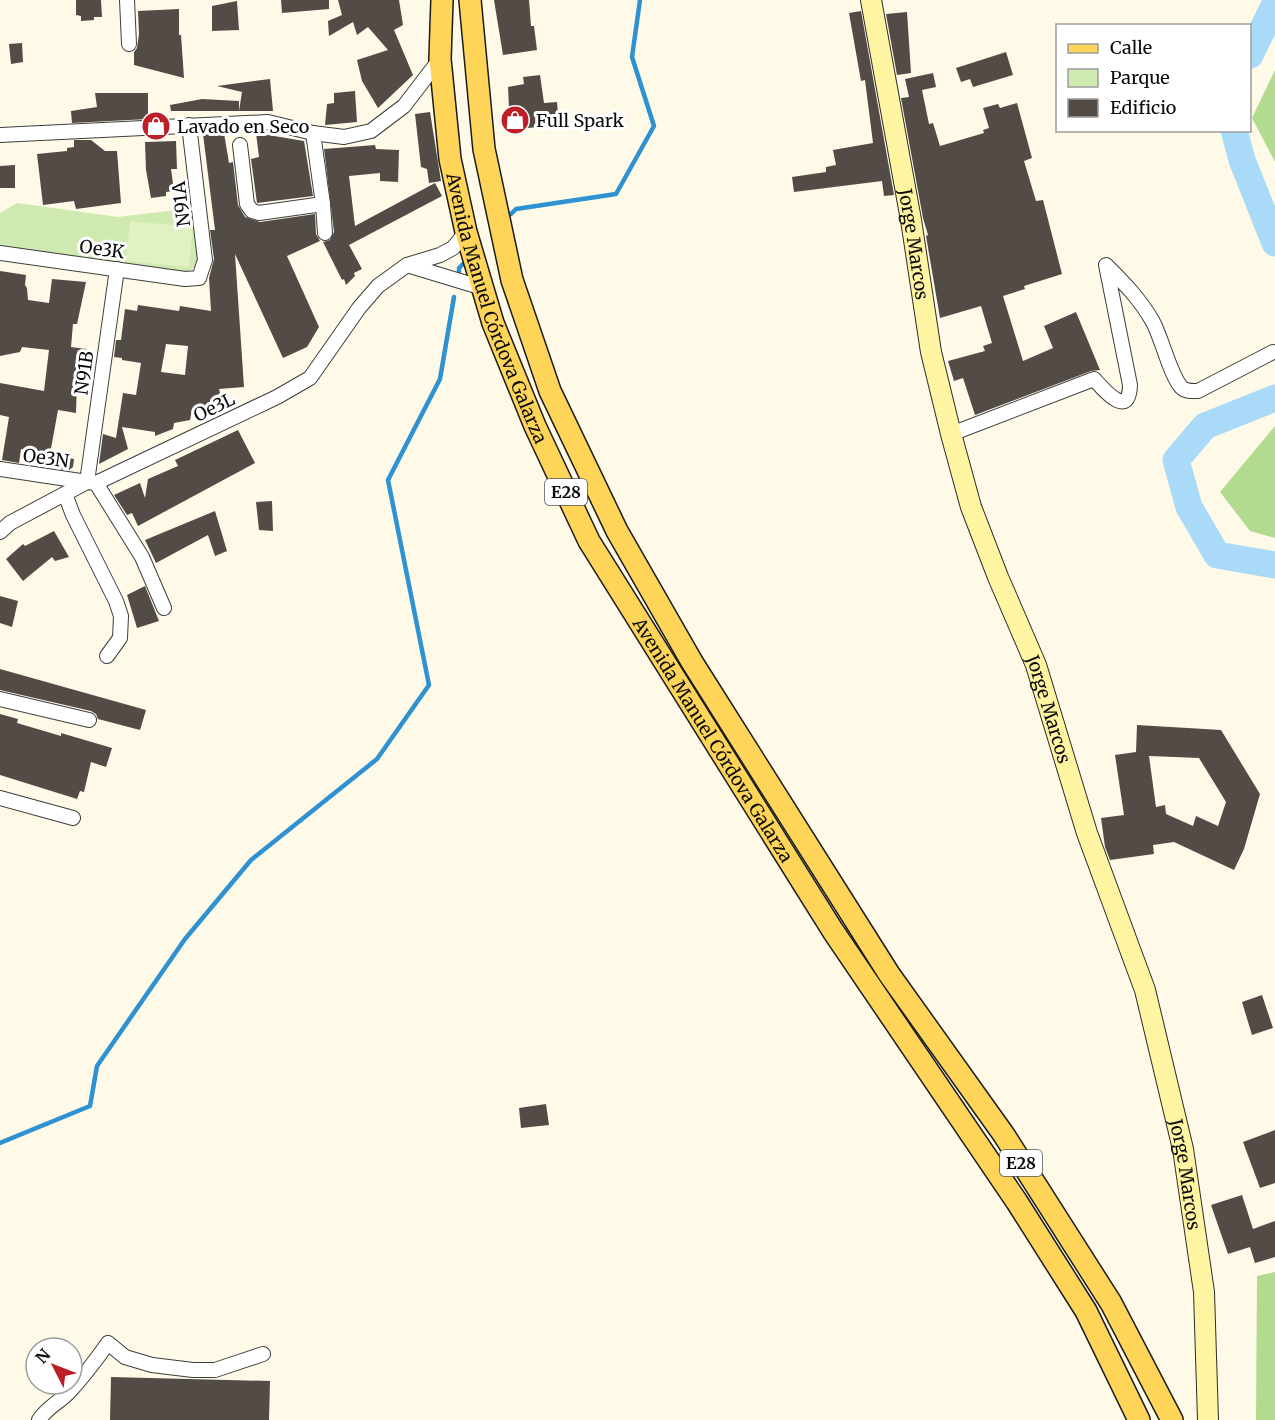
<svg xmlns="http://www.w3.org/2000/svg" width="1275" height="1420" viewBox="0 0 1275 1420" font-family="Merriweather,serif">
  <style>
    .green { fill: #ceeab0 }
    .forest { fill: #b2db8f }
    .pitch { fill: #e1f1c2 }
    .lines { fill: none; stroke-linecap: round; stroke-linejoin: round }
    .stream { stroke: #2e91d2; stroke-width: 4.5 }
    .river { stroke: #a9dbf8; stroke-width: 27 }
    .building { fill: #534b46; fill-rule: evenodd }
    .minor-casing { stroke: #3d3d3d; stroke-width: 16 }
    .secondary-casing { stroke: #2c2c2c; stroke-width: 22 }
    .primary-casing { stroke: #1b1b1b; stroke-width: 24 }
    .minor { stroke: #fff; stroke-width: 14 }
    .secondary { stroke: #fff4a2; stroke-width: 20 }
    .primary { stroke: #fed558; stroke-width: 21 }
    .labels { text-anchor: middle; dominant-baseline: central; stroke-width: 6; stroke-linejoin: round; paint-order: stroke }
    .shield { fill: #fff; stroke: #545454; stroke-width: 1.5 }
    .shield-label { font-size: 16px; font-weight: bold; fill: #0a0a0a }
    .poi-label { font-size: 18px; fill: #0a0a0a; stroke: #fff; text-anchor: start }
    .street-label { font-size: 18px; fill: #0a0a0a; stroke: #fff }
  </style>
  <rect width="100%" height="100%" fill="#fffae7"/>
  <path class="green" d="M17 203 118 217 192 208 201 253 197 265 185 274 0 245V213Z"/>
  <g class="forest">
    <path d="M1275 70V162L1252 118Z"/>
    <path d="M1275 426V538L1250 531 1220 492Z"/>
    <path d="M1275 1272V1420H1256L1257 1276Z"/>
  </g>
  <path class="pitch" d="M130 221 193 227 189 267 126 261Z"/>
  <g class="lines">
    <g class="stream">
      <path d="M511 214 516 209 616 194 654 126 632 57 640 0"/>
      <path d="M459 272V268L468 259"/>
      <path d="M0 1143 90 1106 97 1066 185 939 251 860 377 759 429 685 388 480 440 379 454 297"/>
    </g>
    <g class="river">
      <path d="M1250 55 1275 4"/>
      <path d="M1234 130 1242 160 1275 243"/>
      <path d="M1275 398 1205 426 1176 460 1189 507 1217 555 1275 565"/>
    </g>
  </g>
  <g class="building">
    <path d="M76 0H101L102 17H94V20L81 21V16L76 15Z"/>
    <path d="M281 0H329V9L282 13Z"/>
    <path d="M338 0H399L403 25 394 30 413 75 378 108 362 81 357 60 388 50 368 27 357 35 353 22 329 36 328 21 342 15Z"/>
    <path d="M494 0H529L531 26H534L537 50 503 55Z"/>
    <path d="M237 1 239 30 212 31V6Z"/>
    <path d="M179 9V35H181L184 78 134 65V52L137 48 139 34 138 11Z"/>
    <path d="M861 11 894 195 884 196 882 181 794 192 792 177 826 172V167L836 165 833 150 873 143 865 80 861 81 849 13Z"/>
    <path d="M907 12 911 73 897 75 886 14Z"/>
    <path d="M22 43 23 62 11 64 9 44Z"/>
    <path d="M1006 52 1013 75 973 87 970 79 961 82 956 68Z"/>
    <path d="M933 73 936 87 922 90 929 124 933 123 940 146 984 133 983 130 989 128 983 108 998 104 1000 108 1017 103 1032 158 1024 161 1036 201 1043 200 1062 274 1024 286 1025 289 1003 296 1023 361 1053 348 1044 326 1076 312 1100 370 1091 371 975 415 963 378 954 381 948 361 985 351 983 346 992 343 981 306 940 318 926 236 928 235 923 218 901 98 909 97 905 79Z"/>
    <path d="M540 75 544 103 557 102 559 126 510 129 508 87 524 84 523 77Z"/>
    <path d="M270 79 273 111H239L242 92 217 86Z"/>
    <path d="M355 91 357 122 325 125 327 104 334 103V93Z"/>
    <path d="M95 93H148V119L72 123 71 111 97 107Z"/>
    <path d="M202 99 239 101V111H171L170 105Z"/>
    <path d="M430 112 441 181 429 183 427 169 421 167 415 114Z"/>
    <path d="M224 133 229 163 233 162 238 205 245 217 260 222 315 214 316 234 320 241 287 256 319 327 307 347 283 358 235 254 244 387 219 389 222 400 202 408V411L192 410 190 420 174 423 173 429 155 436V432L122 427 128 449 99 464 103 434 116 438 123 393 136 395 141 363 122 360V358L114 357 116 340H121L125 309 137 311 138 305 179 311 180 306 211 311 209 278 214 259 210 230H215L203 134ZM166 344 188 346 185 375 161 372Z"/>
    <path d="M256 133 304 141 313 196 257 203 251 159 259 157Z"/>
    <path d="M74 140H91L105 151H117L121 203 76 209 74 201 43 205 37 154 67 151V148L74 147Z"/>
    <path d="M176 141 177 169H171L174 191 166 192V196L151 198 146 170 145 142Z"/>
    <path d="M375 145 376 149 399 150 398 182 380 181V173L349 176 355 226 435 183 442 196 349 245 362 269 354 273 355 276 346 285 344 279 342 280 323 242 330 240 334 232 324 149Z"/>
    <path d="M15 165V188H0V166Z"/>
    <path d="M0 271 26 275 25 285 27 288 28 300 49 303 52 279 86 282 77 324H73L71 347 86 349 83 380H77L76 413 58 410 50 454 21 449 19 463 2 460 9 417 0 415V383L44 391 49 350 22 347 20 352 0 356Z"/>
    <path d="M238 430 255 463 138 526 132 513 127 515 114 495 140 483 145 498 148 479 178 466 175 460Z"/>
    <path d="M59 456 74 459 73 467 69 470 58 469Z"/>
    <path d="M272 501 273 531 259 530 256 502Z"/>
    <path d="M215 511 227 551 215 556 208 535 156 563 145 540Z"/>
    <path d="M54 531 69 557 55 561 52 557 23 581 6 559 23 544 25 546Z"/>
    <path d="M145 586 159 621 137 628 127 595Z"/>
    <path d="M0 596 18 601 12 627 0 623Z"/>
    <path d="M0 669 146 710 140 730 98 719 96 714 91 711 0 690Z"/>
    <path d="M0 714 18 719 17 723 61 736V733L112 748 106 767 91 762 84 792 80 791 77 799 0 775Z"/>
    <path d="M1137 725 1221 730 1260 794 1244 849 1234 870 1174 842 1153 845 1154 854 1110 860 1105 847 1101 818 1124 815 1115 755 1136 752ZM1149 756 1199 758 1226 802 1218 826 1196 816 1193 826 1166 814 1165 805 1156 807Z"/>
    <path d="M1262 995 1273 1028 1252 1035 1242 1002Z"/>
    <path d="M546 1104 549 1125 521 1128 519 1108Z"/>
    <path d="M1275 1130V1183L1260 1188 1243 1142Z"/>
    <path d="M1242 1195 1253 1229 1275 1221V1257L1255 1263 1250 1247 1228 1254 1211 1205Z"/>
    <path d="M111 1377 270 1381 269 1420H110Z"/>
  </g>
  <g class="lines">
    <g class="minor-casing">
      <g id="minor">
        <path d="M127 0 129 44"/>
        <path d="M0 135 268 122 313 133 344 137 371 131 404 106 440 59"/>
        <path d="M240 145 247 204 252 211 259 213 323 204 313 133"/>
        <path d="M323 204 325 233"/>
        <path d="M0 253 185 279 199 278 205 260 189 125"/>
        <path d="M407 265 483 288"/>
        <path d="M951 434 1094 379C1104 390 1129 420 1130 385L1106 265C1124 283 1140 299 1153 322 1162 339 1170 374 1181 387 1186 392 1192 391 1198 391L1273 352"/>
        <path d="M0 469 87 482 117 269"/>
        <path d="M96 483 142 557 164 608"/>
        <path d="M65 494 73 515 116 601 121 616 120 638 107 656"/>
        <path d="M0 532 10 523 87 482 96 483 277 397 310 378 359 308 378 286 407 265 440 255 453 248 466 232"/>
        <path d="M0 699 89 720"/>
        <path d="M0 798 73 818"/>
        <path d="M39 1420C47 1407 60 1402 70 1391 84 1376 96 1360 108 1343L125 1357 152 1365 193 1370H215L263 1354"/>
      </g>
    </g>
    <g class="secondary-casing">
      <g id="secondary">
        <path id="s1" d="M871 0 911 220 931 352 951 434 971 507 998 577 1036 665 1087 833 1145 990 1183 1149 1204 1292 1208 1420"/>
      </g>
    </g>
    <g class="primary-casing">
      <g id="primary">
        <path id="s2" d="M442 0 440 59 450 159 466 232 493 323 535 426 589 541 833 931 1017 1202 1086 1311 1139 1420"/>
        <path d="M470 0 484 149 512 280 550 391 617 531 692 662 889 974 1004 1135 1111 1303 1172 1420"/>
      </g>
    </g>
    <use href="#minor" class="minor"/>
    <use href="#secondary" class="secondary"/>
    <use href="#primary" class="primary"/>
  </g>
  <defs>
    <g id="shop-disc" transform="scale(1.5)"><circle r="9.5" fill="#bd1e27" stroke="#fff"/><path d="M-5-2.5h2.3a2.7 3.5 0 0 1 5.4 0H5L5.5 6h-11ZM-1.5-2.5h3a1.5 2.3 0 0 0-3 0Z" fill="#fff"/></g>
  </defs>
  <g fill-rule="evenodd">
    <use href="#shop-disc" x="515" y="120"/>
    <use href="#shop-disc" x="156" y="126"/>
  </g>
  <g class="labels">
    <g class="shield">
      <rect x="545" y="479" width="42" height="26" rx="4.5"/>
      <rect x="1000" y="1150" width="42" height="26" rx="4.5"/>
    </g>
    <g class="shield-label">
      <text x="566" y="492">E28</text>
      <text x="1021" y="1163">E28</text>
    </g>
    <g class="poi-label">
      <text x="536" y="120">Full Spark</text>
      <text x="177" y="126">Lavado en Seco</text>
    </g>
    <g class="street-label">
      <text transform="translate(181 204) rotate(-97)">N91A</text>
      <text stroke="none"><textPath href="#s1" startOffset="248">Jorge Marcos</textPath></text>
      <text transform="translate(102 249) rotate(8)">Oe3K</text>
      <text stroke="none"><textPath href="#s2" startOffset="316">Avenida Manuel Córdova Galarza</textPath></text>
      <text transform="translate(84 373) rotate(-82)">N91B</text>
      <text transform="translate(214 407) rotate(-26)">Oe3L</text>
      <text transform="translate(46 458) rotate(8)">Oe3N</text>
      <text stroke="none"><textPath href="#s1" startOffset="734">Jorge Marcos</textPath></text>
      <text stroke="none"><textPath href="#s2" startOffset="802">Avenida Manuel Córdova Galarza</textPath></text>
      <text stroke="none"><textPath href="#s1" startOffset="1220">Jorge Marcos</textPath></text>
    </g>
  </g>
  <rect x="1056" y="24" width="195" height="108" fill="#ffffff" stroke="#9d9d9d" stroke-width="1.5"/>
  <rect x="1068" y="44" width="30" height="9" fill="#fed558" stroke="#9d9d9d" stroke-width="1.5"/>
  <text x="1110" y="54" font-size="18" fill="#0a0a0a">Calle</text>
  <rect x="1068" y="69" width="30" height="18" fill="#ceeab0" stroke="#9d9d9d" stroke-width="1.5"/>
  <text x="1110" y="84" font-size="18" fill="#0a0a0a">Parque</text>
  <rect x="1068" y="99" width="30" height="18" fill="#534b46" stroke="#9d9d9d" stroke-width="1.5"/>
  <text x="1110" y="114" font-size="18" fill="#0a0a0a">Edificio</text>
  <g transform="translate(54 1366) rotate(312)"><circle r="28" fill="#ffffff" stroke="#9d9d9d" stroke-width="1.5"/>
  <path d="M0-4.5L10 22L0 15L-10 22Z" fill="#bd1e27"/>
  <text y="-9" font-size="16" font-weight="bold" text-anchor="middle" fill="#0a0a0a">N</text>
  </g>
</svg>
